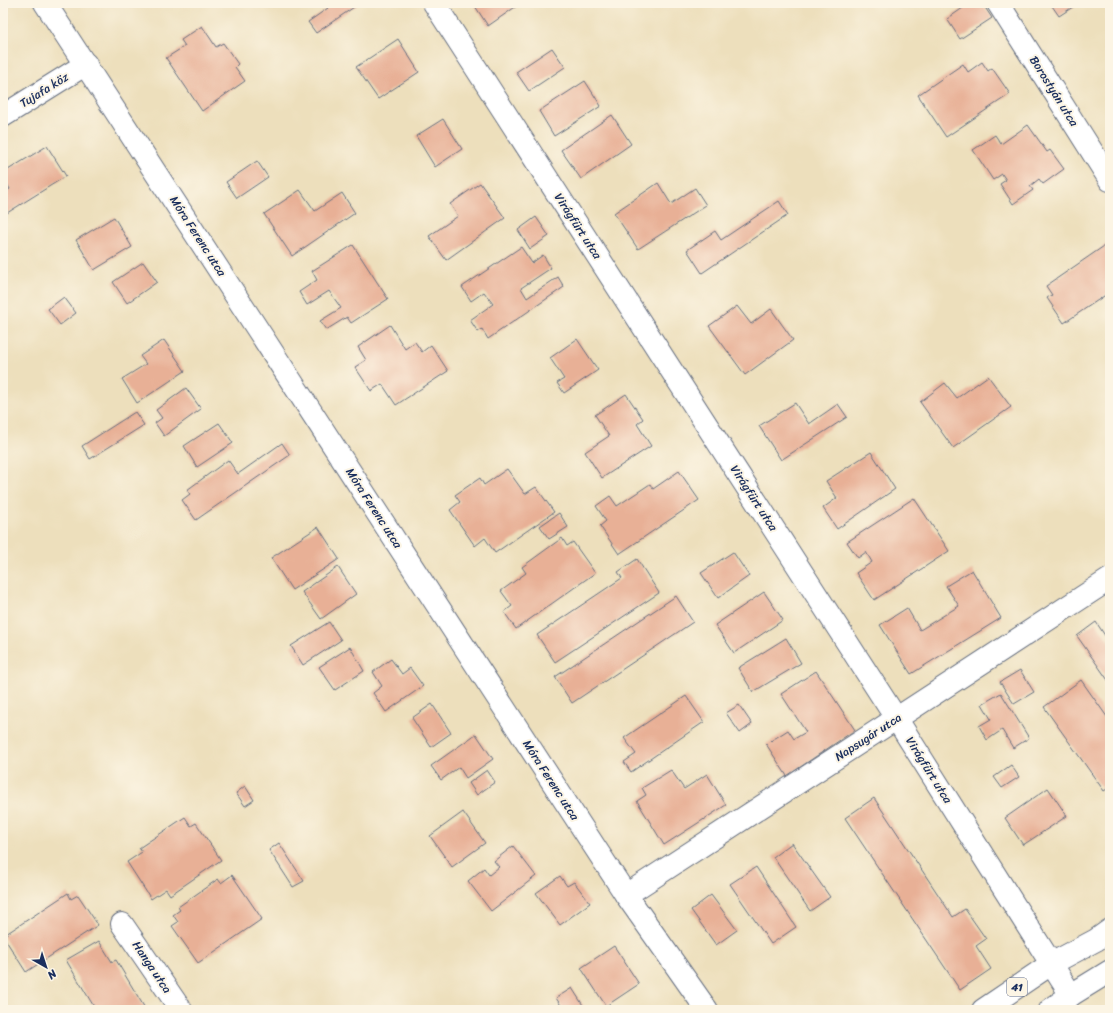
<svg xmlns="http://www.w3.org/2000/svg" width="1113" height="1013" viewBox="0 0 1113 1013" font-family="Sriracha,sans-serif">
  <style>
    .building { fill: #e8b096 }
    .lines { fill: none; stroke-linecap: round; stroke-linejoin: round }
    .street-casing { stroke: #646d7f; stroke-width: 24 }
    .primary-casing { stroke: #646d7f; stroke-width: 24 }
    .path { stroke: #646d7f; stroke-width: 2.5; stroke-dasharray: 1 3; stroke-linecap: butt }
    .street { stroke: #fff; stroke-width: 22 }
    .primary { stroke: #fff; stroke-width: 22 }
    .labels { text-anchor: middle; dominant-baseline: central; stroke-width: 4; stroke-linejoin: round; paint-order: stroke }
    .shield { fill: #fcf5e5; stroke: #5e6a86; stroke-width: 1 }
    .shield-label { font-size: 11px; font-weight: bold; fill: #1b2f5e }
    .street-label { font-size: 12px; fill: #1b2f5e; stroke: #fcf5e5 }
  </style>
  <rect width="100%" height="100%" fill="#fcf5e5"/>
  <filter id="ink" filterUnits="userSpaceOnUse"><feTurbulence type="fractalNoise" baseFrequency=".025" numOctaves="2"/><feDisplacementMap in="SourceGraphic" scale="8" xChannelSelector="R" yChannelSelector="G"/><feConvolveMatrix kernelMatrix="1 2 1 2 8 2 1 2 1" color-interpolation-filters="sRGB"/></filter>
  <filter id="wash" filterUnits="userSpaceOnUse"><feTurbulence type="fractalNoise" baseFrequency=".012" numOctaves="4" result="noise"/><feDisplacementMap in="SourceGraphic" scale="16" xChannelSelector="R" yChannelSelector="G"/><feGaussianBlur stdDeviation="0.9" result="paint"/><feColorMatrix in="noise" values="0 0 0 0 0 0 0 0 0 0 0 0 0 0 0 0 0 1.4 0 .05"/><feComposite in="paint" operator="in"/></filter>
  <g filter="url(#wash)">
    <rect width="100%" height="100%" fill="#eddfbc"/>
    <g id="blocks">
      <g class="building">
        <path d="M324 3H360L316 33 308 22 328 8Z"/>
        <path d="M473 3H521L488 26Z"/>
        <path d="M970 3H982L992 18 960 39 947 19Z"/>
        <path d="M1050 3H1079L1059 16Z"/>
        <path d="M202 26 216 47 223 43 238 64 235 67 245 81 202 111 166 58 185 46 181 40Z"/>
        <path d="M398 39 419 72 378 99 356 67Z"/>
        <path d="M552 48 565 67 529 91 516 72Z"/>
        <path d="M982 62 988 71 992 68 1010 94 946 137 918 95 963 64 968 72Z"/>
        <path d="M585 81 601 106 554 136 539 111Z"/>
        <path d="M612 115 631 144 581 179 561 150Z"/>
        <path d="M443 119 462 149 435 167 416 136Z"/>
        <path d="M1028 125 1047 152 1050 150 1064 169 1043 184 1039 179 1030 186 1033 190 1013 204 1000 184 1006 180 1002 174 993 180 973 150 995 135 1001 144Z"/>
        <path d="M47 146 66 176 7 213 3 206V193L10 189 3 177V173Z"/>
        <path d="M257 161 268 177 237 198 226 182Z"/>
        <path d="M480 183 505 218 446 260 429 236 458 216 450 204Z"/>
        <path d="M658 183 671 204 695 188 706 205 638 249 614 213Z"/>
        <path d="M300 190 315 211 342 193 355 213 292 256 264 214Z"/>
        <path d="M779 201 788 215 702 273 687 250 715 231 721 240Z"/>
        <path d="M114 217 132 247 94 270 76 240Z"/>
        <path d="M536 217 549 236 530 249 518 230Z"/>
        <path d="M1107 244 1110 248V292L1064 323 1047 298 1052 295 1046 286Z"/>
        <path d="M353 245 388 299 351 323 347 317 326 330 320 321 341 308 329 291 307 305 299 292 317 280 312 271Z"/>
        <path d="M521 247 532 263 543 255 551 268 521 288 527 298 558 277 564 287 488 339 482 329 478 332 470 320 493 304 484 292 471 301 462 287Z"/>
        <path d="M143 262 157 282 127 303 113 282Z"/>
        <path d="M64 297 76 313 60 325 48 309Z"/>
        <path d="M737 306 751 324 771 309 793 340 745 375 709 326Z"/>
        <path d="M390 325 405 349 415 342 422 352 431 345 448 371 396 405 382 384 371 391 355 367 366 360 358 347Z"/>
        <path d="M577 339 598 370 564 393 557 383 564 379 550 358Z"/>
        <path d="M164 340 185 371 137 403 122 379 146 364 140 356Z"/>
        <path d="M988 376 1011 407 953 448 920 402 945 383 957 398Z"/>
        <path d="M186 388 201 409 164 436 155 423 162 418 156 410Z"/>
        <path d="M626 394 643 419 637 424 651 446 602 478 585 452 609 436 595 415Z"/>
        <path d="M795 403 809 424 838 404 847 417 781 460 759 426Z"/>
        <path d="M135 412 144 425 90 459 82 446Z"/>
        <path d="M219 423 233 443 197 467 184 446Z"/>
        <path d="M282 443 290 455 196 520 182 500 190 494 187 490 228 460 238 474Z"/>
        <path d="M871 452 895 489 837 529 823 508 837 498 826 481Z"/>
        <path d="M507 469 525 494 536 487 554 512 495 553 485 538 475 546 450 510 460 502 455 495 480 478 484 485Z"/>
        <path d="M679 471 699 500 619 554 600 526 606 521 596 506 610 496 617 506 650 484 653 489Z"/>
        <path d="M914 498 949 551 874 600 856 573 872 562 866 552 858 558 847 542Z"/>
        <path d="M559 513 568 527 549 539 540 526Z"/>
        <path d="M318 527 339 559 292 590 271 558Z"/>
        <path d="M562 538 567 546 573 542 595 573 516 629 504 612 512 606 501 591 526 573 522 567Z"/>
        <path d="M733 552 749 576 718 598 701 573Z"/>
        <path d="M637 559 659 593 555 662 537 635 622 578 618 572Z"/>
        <path d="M338 567 356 594 321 619 302 592Z"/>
        <path d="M972 570 1001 618 911 674 880 625 907 608 920 630 959 606 946 586Z"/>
        <path d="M764 592 783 620 734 653 715 625Z"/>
        <path d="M676 596 693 622 572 703 555 677Z"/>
        <path d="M329 622 341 640 303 665 291 646Z"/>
        <path d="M1096 622 1110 643V683L1077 636Z"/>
        <path d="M786 638 801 663 753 692 738 668Z"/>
        <path d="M350 647 364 671 335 690 319 667Z"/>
        <path d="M391 659 402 674 410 668 423 686 386 712 373 693 382 686 373 672Z"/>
        <path d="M1020 670 1034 692 1014 704 1000 682Z"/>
        <path d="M816 671 855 730 787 776 766 744 788 730 794 739 806 732 781 694Z"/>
        <path d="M1081 680 1110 721V787L1104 791 1044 707Z"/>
        <path d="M1001 693 1029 738 1013 748 1002 730 987 740 979 726 991 719 982 704Z"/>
        <path d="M686 696 704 722 631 772 624 762 636 754 624 738Z"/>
        <path d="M432 704 451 733 431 747 412 718Z"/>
        <path d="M739 705 752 724 740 733 726 713Z"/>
        <path d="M476 734 493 759 466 778 459 767 441 780 431 766Z"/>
        <path d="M1011 765 1019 777 1002 788 994 777Z"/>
        <path d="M487 770 495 782 477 795 469 783Z"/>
        <path d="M671 770 684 789 707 774 726 805 664 845 637 801 646 795 642 788Z"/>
        <path d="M245 786 254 800 245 806 236 793Z"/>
        <path d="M1048 788 1067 816 1023 845 1005 818Z"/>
        <path d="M874 798 953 917 965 909 986 939 976 946 991 969 960 990 845 818Z"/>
        <path d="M463 812 485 843 452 867 430 836Z"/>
        <path d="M185 817 191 826 196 823 221 860 170 895 166 889 151 899 127 862 142 852 139 848Z"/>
        <path d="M279 843 304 881 293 887 269 850Z"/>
        <path d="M792 843 830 897 810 911 773 857Z"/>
        <path d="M513 846 536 876 491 911 468 881 484 868 489 875 499 867 494 861Z"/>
        <path d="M756 867 796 927 771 944 730 884Z"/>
        <path d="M232 875 262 919 198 963 172 926 178 922 173 915 180 910 178 907 218 879 221 883Z"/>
        <path d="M560 876 567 886 574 882 590 903 560 925 536 893Z"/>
        <path d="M68 893 71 899 78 895 98 925 26 972 3 936Z"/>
        <path d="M711 895 737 930 716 945 691 910Z"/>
        <path d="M99 941 112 962 116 960 146 1010H96L66 960Z"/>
        <path d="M614 946 639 984 606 1006 581 968Z"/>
        <path d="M572 988 586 1010H564L556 998Z"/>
      </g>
    </g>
  </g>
  <g filter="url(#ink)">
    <use href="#blocks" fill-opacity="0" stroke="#646d7f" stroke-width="1"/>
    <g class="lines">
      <g class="street-casing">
        <g id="street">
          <path d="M45 3 626 895 707 1010"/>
          <path d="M434 3 896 718 1071 995"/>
          <path d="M998 3 1110 180"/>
          <path d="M3 116 86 64"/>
          <path d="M626 895 1110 579"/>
          <path d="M122 924 181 1010"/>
        </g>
      </g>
      <g class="primary-casing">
        <g id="primary">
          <path d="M983 1010 1051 964 1096 940 1110 930"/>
          <path d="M1050 1010 1071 995 1110 971"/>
        </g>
      </g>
      <path class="path" d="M1104 1010 1110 1006"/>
      <use href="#street" class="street"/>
      <use href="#primary" class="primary"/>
    </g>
  </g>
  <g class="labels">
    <rect class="shield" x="1007" y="978" width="20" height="18" rx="3"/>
    <g class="shield-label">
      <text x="1017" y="987">41</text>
    </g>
    <g class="street-label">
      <text transform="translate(44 90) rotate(-32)">Tujafa köz</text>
      <text transform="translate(1054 91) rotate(58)">Borostyán utca</text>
      <text transform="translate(578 226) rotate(57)">Virágfürt utca</text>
      <text transform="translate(198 236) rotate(57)">Móra Ferenc utca</text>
      <text transform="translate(754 498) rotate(57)">Virágfürt utca</text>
      <text transform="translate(374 508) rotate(57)">Móra Ferenc utca</text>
      <text transform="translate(868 737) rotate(-33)">Napsugár utca</text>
      <text transform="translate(929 770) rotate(58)">Virágfürt utca</text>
      <text transform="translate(551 780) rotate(57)">Móra Ferenc utca</text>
      <text transform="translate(152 967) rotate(56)">Hanga utca</text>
    </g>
  </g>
  <rect width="1113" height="1013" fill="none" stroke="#fcf5e5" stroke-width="16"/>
  <g transform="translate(46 967) rotate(141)" stroke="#fcf5e5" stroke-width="3" paint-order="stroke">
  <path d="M0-3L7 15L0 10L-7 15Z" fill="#1b2f5e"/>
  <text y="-6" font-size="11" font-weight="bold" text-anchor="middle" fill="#1b2f5e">N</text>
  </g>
</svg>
